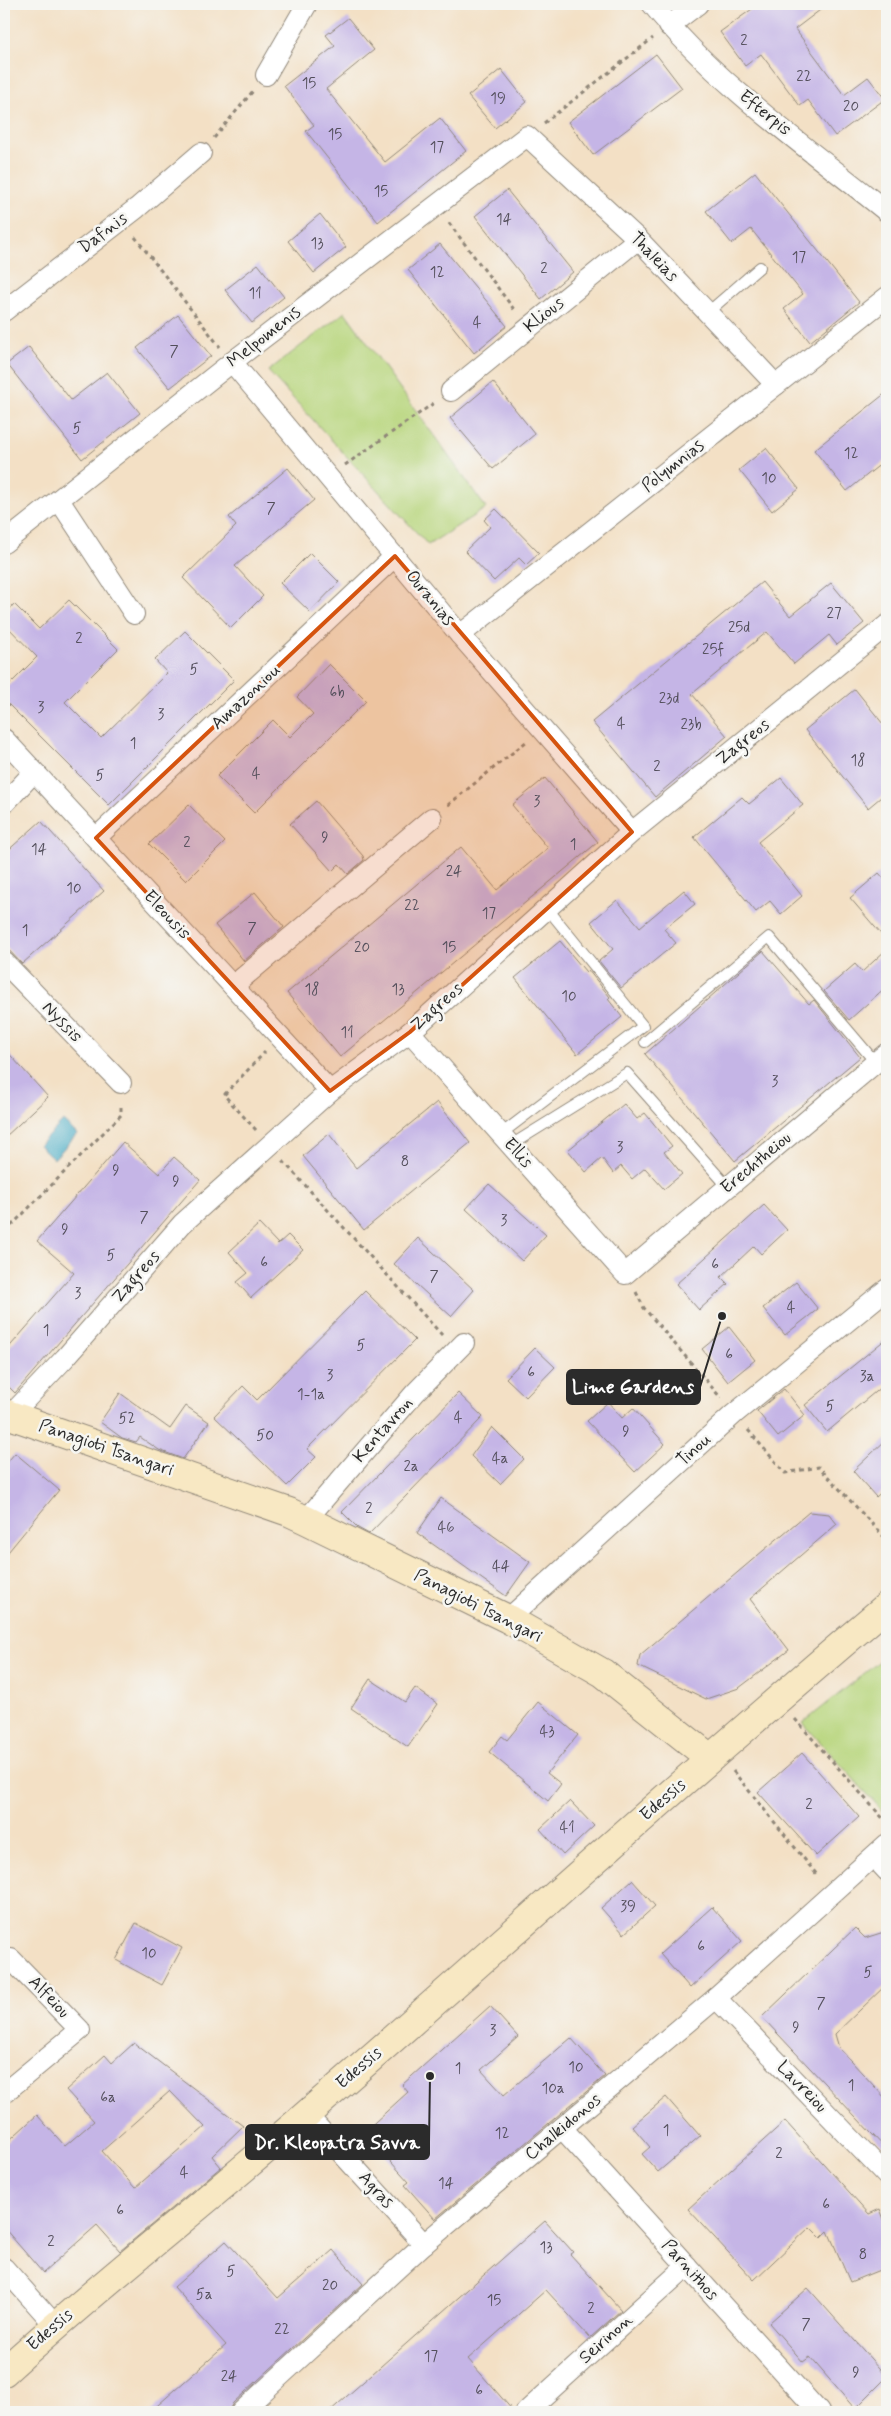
<svg xmlns="http://www.w3.org/2000/svg" width="891" height="2416" viewBox="0 0 891 2416" font-family="Mynerve,sans-serif">
  <style>
    .green { fill: #b7d57c; stroke: #718054 }
    .water { fill: #46abc5; stroke: #386b78 }
    .building { fill: #c5b5e6; fill-rule: evenodd }
    .lines { fill: none; stroke-linecap: round; stroke-linejoin: round }
    .lane-casing { stroke: #8f8678; stroke-width: 12 }
    .street-casing { stroke: #8f8678; stroke-width: 22 }
    .secondary-casing { stroke: #8f8678; stroke-width: 30 }
    .path { stroke: #8f8678; stroke-width: 3; stroke-dasharray: 4 4; stroke-linecap: butt }
    .lane { stroke: #fff; stroke-width: 10 }
    .street { stroke: #fff; stroke-width: 20 }
    .secondary { stroke: #f8e8c3; stroke-width: 28 }
    .marked { fill: #d5540f; fill-opacity: 0.2; stroke: #d5540f; stroke-width: 4; stroke-linejoin: round }
    .labels { text-anchor: middle; dominant-baseline: central; stroke-width: 5; stroke-linejoin: round; paint-order: stroke }
    .number-label { font-size: 15px; fill: #524e5a }
    .street-label { font-size: 18px; fill: #2b2b2b; stroke: #f6f6f2 }
    .leader { fill: none; stroke: #2b2b2b; stroke-width: 2 }
    .callout-dot { fill: #2b2b2b; stroke: #f6f6f2; stroke-width: 2 }
    .callout { fill: #2b2b2b; stroke: #2b2b2b; stroke-width: 2 }
    .callout-label { font-size: 19px; text-anchor: middle; font-weight: bold; fill: #fff }
  </style>
  <rect width="100%" height="100%" fill="#f6f6f2"/>
  <filter id="ink" filterUnits="userSpaceOnUse"><feTurbulence type="fractalNoise" baseFrequency=".02" numOctaves="2"/><feDisplacementMap in="SourceGraphic" scale="10" xChannelSelector="R" yChannelSelector="G"/><feConvolveMatrix kernelMatrix="1 2 1 2 8 2 1 2 1" color-interpolation-filters="sRGB"/></filter>
  <filter id="wash" filterUnits="userSpaceOnUse"><feTurbulence type="fractalNoise" baseFrequency=".0096" numOctaves="4" result="noise"/><feDisplacementMap in="SourceGraphic" scale="20" xChannelSelector="R" yChannelSelector="G"/><feGaussianBlur stdDeviation="1.12" result="paint"/><feColorMatrix in="noise" values="0 0 0 0 0 0 0 0 0 0 0 0 0 0 0 0 0 1.4 0 .05"/><feComposite in="paint" operator="in"/></filter>
  <g filter="url(#wash)">
    <rect width="100%" height="100%" fill="#f3e0c5"/>
    <g class="green">
      <path d="M345 312 486 508 428 545 268 371Z"/>
      <path d="M887 1655V1816L803 1723Z"/>
    </g>
    <path class="water" d="M63 1121 77 1134 54 1159 39 1145Z"/>
    <g id="blocks">
      <g class="building">
        <path d="M759 4H828L795 29 844 95 868 77 885 99 835 136 808 100 800 106 761 54 745 66 720 32Z"/>
        <path d="M348 18 374 50 326 89 385 162 440 118 466 151 378 222 306 131 314 125 284 86 335 46 326 35Z"/>
        <path d="M656 54 682 88 593 155 568 122Z"/>
        <path d="M501 69 527 102 495 128 468 96Z"/>
        <path d="M755 172 859 302 810 342 784 309 803 294 751 229 732 244 706 211Z"/>
        <path d="M507 190 573 272 541 299 475 216Z"/>
        <path d="M320 214 346 247 314 273 288 241Z"/>
        <path d="M440 244 507 326 474 353 408 270Z"/>
        <path d="M258 264 284 297 252 323 225 290Z"/>
        <path d="M178 315 211 356 170 388 137 348Z"/>
        <path d="M29 347 71 400 107 372 140 413 82 459 7 364Z"/>
        <path d="M493 382 535 434 493 469 450 418Z"/>
        <path d="M887 392V459L847 491 814 450Z"/>
        <path d="M766 448 799 489 772 511 739 470Z"/>
        <path d="M288 468 314 500 235 566 263 596 231 628 183 578 236 526 229 517Z"/>
        <path d="M496 509 539 553 526 565 519 558 494 581 465 551 490 527 484 520Z"/>
        <path d="M310 553 339 582 310 612 280 583Z"/>
        <path d="M762 582 790 616 831 583 864 623 837 645 829 635 794 664 767 632 746 649 692 694 727 736 655 797 592 722Z"/>
        <path d="M69 600 118 649 65 702 101 738 167 673 155 660 185 631 234 680 109 805 4 700V690L37 657 4 623V615L14 604 39 629Z"/>
        <path d="M329 664 366 701 254 813 217 776 273 720 290 737 313 714 297 697Z"/>
        <path d="M855 689 887 729V792L868 808 805 730Z"/>
        <path d="M545 778 598 842 340 1057 287 993 461 847 497 890 548 848 512 805Z"/>
        <path d="M781 778 803 805 758 842 802 896 781 914 770 901 756 912 694 837 742 797 749 804Z"/>
        <path d="M316 801 363 856 364 860 348 874 339 864 332 871 290 824Z"/>
        <path d="M189 805 225 842 186 881 149 844Z"/>
        <path d="M41 821 104 891 22 964 4 945V854Z"/>
        <path d="M879 873 887 882V941L850 898Z"/>
        <path d="M684 890 695 904 664 929 676 943 621 988 599 961 613 949 591 922 617 900 640 927Z"/>
        <path d="M255 892 284 927 244 961 215 925Z"/>
        <path d="M560 941 586 972 588 970 610 997 608 999 622 1017 577 1054 515 978Z"/>
        <path d="M887 949V986L849 1020 824 991 855 964 862 972Z"/>
        <path d="M763 951 809 1004 814 1000 860 1057 735 1161 645 1054Z"/>
        <path d="M4 1048 48 1097 4 1138Z"/>
        <path d="M437 1102 470 1143 364 1230 303 1156 329 1134 356 1168Z"/>
        <path d="M624 1104 637 1119 645 1113 672 1146 664 1152 682 1174 664 1189 645 1168 632 1179 621 1166 613 1173 602 1158 586 1172 568 1150Z"/>
        <path d="M123 1142 159 1174 174 1157 200 1180 15 1393 4 1382V1353L74 1273 37 1241Z"/>
        <path d="M489 1184 546 1235 522 1261 466 1209Z"/>
        <path d="M764 1205 787 1230 761 1254 754 1246 721 1277 728 1284 699 1310 676 1284Z"/>
        <path d="M259 1224 278 1244 288 1235 303 1250 251 1298 237 1282 248 1273 229 1252Z"/>
        <path d="M418 1238 474 1290 451 1316 394 1264Z"/>
        <path d="M796 1282 818 1309 785 1335 763 1308Z"/>
        <path d="M365 1291 415 1340 307 1449 316 1457 287 1486 214 1416 243 1386 257 1400Z"/>
        <path d="M729 1327 755 1360 728 1382 702 1349Z"/>
        <path d="M887 1338V1382L827 1432 805 1405Z"/>
        <path d="M535 1348 555 1367 526 1397 506 1378Z"/>
        <path d="M784 1389 805 1415 778 1437 757 1411Z"/>
        <path d="M120 1393 170 1429 186 1406 209 1422 183 1459 159 1450 140 1437 136 1442 122 1438 100 1422Z"/>
        <path d="M458 1393 483 1417 369 1534 358 1528 342 1512Z"/>
        <path d="M608 1402 622 1418 633 1408 665 1444 635 1472 587 1421Z"/>
        <path d="M492 1427 524 1459 500 1484 471 1456Z"/>
        <path d="M887 1439V1487L876 1497 853 1471Z"/>
        <path d="M15 1453 59 1490 4 1557V1466Z"/>
        <path d="M441 1498 530 1562 506 1596 417 1533Z"/>
        <path d="M809 1512 829 1514 837 1524 750 1599 789 1650 739 1688 706 1699 638 1666 640 1655Z"/>
        <path d="M370 1679 405 1702 415 1688 438 1704 408 1747 351 1708Z"/>
        <path d="M538 1702 578 1735 547 1773 561 1784 548 1801 489 1752 502 1736 507 1740Z"/>
        <path d="M802 1753 859 1817 816 1856 758 1792Z"/>
        <path d="M570 1801 594 1826 563 1855 540 1829Z"/>
        <path d="M632 1880 655 1906 624 1934 601 1908Z"/>
        <path d="M712 1907 742 1941 690 1988 660 1954Z"/>
        <path d="M136 1923 182 1948 162 1985 116 1960Z"/>
        <path d="M855 1928 865 1938 887 1931V1984L835 2034 839 2048 887 2100V2150L762 2017Z"/>
        <path d="M490 2006 518 2037 481 2070 504 2095 571 2038 605 2076 435 2219 405 2185 409 2182 364 2132 408 2092 402 2085Z"/>
        <path d="M134 2043 243 2126 212 2156 221 2167 120 2251 97 2225 43 2273 4 2228V2145L37 2115 65 2146 94 2121 66 2090 105 2055 112 2063ZM170 2091 205 2127 135 2188 102 2151Z"/>
        <path d="M666 2097 700 2136 658 2172 642 2154 650 2147 632 2126Z"/>
        <path d="M785 2121 869 2214 880 2209 887 2227V2267L850 2282 828 2231 821 2238 810 2227 754 2280 688 2209Z"/>
        <path d="M545 2221 573 2252 570 2254 621 2310 590 2338 546 2290 468 2359 514 2412H329Z"/>
        <path d="M226 2241 278 2298 333 2250 363 2284 233 2403 228 2412H150L226 2345 174 2287Z"/>
        <path d="M808 2288 887 2377 855 2409 810 2357 803 2362 769 2323Z"/>
      </g>
    </g>
  </g>
  <g filter="url(#ink)">
    <use href="#blocks" fill-opacity="0" stroke="#8f8678" stroke-width="1"/>
    <g class="lines">
      <g class="lane-casing">
        <g id="lane">
          <path d="M707 313 760 267"/>
          <path d="M645 1042 769 937 876 1063"/>
          <path d="M501 1134 643 1026 547 908"/>
          <path d="M511 1145 627 1073 728 1187"/>
        </g>
      </g>
      <g class="street-casing">
        <g id="street">
          <path d="M652 4C716 84 808 148 887 212"/>
          <path d="M669 26 698 4"/>
          <path d="M266 75 307 4"/>
          <path d="M4 311 137 208 201 153"/>
          <path d="M232 362 460 635 632 832"/>
          <path d="M451 391 638 239"/>
          <path d="M59 500 134 614"/>
          <path d="M4 543 232 362 527 136 638 239 776 385"/>
          <path d="M460 635 887 297"/>
          <path d="M4 739 330 1091"/>
          <path d="M4 804 34 772"/>
          <path d="M96 838 395 556"/>
          <path d="M4 962 121 1083"/>
          <path d="M233 986 432 818"/>
          <path d="M410 1032 625 1274 887 1053"/>
          <path d="M11 1415 65 1358 182 1224 330 1091 410 1032 632 832 887 625"/>
          <path d="M306 1520 415 1393 464 1343"/>
          <path d="M508 1619 734 1414 887 1289"/>
          <path d="M874 1857 887 1871"/>
          <path d="M716 1998 887 2176"/>
          <path d="M4 2093 80 2030 11 1959"/>
          <path d="M307 2115 424 2244"/>
          <path d="M562 2128 819 2412"/>
          <path d="M4 2268 55 2325"/>
          <path d="M241 2412 424 2244 716 1998 887 1844"/>
          <path d="M526 2412 687 2266"/>
        </g>
      </g>
      <g class="secondary-casing">
        <g id="secondary">
          <path d="M4 1413 289 1512 306 1520 508 1619 603 1673 710 1758"/>
          <path d="M4 2372C102 2282 208 2201 308 2113 502 1945 691 1771 887 1606"/>
        </g>
      </g>
      <g class="path">
        <path d="M544 123 653 38"/>
        <path d="M214 138 253 91"/>
        <path d="M449 223 516 312"/>
        <path d="M135 237 220 347"/>
        <path d="M345 465 434 403"/>
        <path d="M448 805 527 741"/>
        <path d="M256 1130 224 1095 265 1052"/>
        <path d="M283 1161 442 1335"/>
        <path d="M4 1240 10 1227 121 1115V1105"/>
        <path d="M636 1292 644 1308 721 1398"/>
        <path d="M748 1430 785 1473 819 1467 887 1540"/>
        <path d="M795 1719 887 1823"/>
        <path d="M733 1771 818 1876"/>
      </g>
      <use href="#lane" class="lane"/>
      <use href="#street" class="street"/>
      <use href="#secondary" class="secondary"/>
    </g>
  </g>
  <path class="marked" d="M395 556 632 832 410 1032 330 1091 96 838Z"/>
  <g class="labels">
    <g class="number-label">
      <text x="744" y="41">2</text>
      <text x="804" y="77">22</text>
      <text x="309" y="84">15</text>
      <text x="498" y="99">19</text>
      <text x="851" y="107">20</text>
      <text x="335" y="135">15</text>
      <text x="437" y="148">17</text>
      <text x="381" y="192">15</text>
      <text x="504" y="220">14</text>
      <text x="317" y="244">13</text>
      <text x="799" y="258">17</text>
      <text x="544" y="269">2</text>
      <text x="437" y="273">12</text>
      <text x="255" y="294">11</text>
      <text x="477" y="323">4</text>
      <text x="174" y="352">7</text>
      <text x="77" y="429">5</text>
      <text x="851" y="454">12</text>
      <text x="769" y="479">10</text>
      <text x="271" y="509">7</text>
      <text x="834" y="614">27</text>
      <text x="739" y="628">25d</text>
      <text x="79" y="639">2</text>
      <text x="713" y="650">25f</text>
      <text x="194" y="670">5</text>
      <text x="337" y="693">6b</text>
      <text x="669" y="699">23d</text>
      <text x="41" y="708">3</text>
      <text x="161" y="715">3</text>
      <text x="621" y="724">4</text>
      <text x="691" y="725">23b</text>
      <text x="133" y="744">1</text>
      <text x="858" y="761">18</text>
      <text x="657" y="767">2</text>
      <text x="256" y="774">4</text>
      <text x="100" y="776">5</text>
      <text x="537" y="802">3</text>
      <text x="325" y="838">9</text>
      <text x="187" y="843">2</text>
      <text x="573" y="845">1</text>
      <text x="39" y="850">14</text>
      <text x="454" y="872">24</text>
      <text x="74" y="889">10</text>
      <text x="412" y="906">22</text>
      <text x="489" y="914">17</text>
      <text x="252" y="929">7</text>
      <text x="25" y="931">1</text>
      <text x="362" y="948">20</text>
      <text x="449" y="948">15</text>
      <text x="312" y="990">18</text>
      <text x="398" y="990">13</text>
      <text x="569" y="997">10</text>
      <text x="347" y="1033">11</text>
      <text x="775" y="1082">3</text>
      <text x="620" y="1148">3</text>
      <text x="405" y="1162">8</text>
      <text x="116" y="1171">9</text>
      <text x="176" y="1182">9</text>
      <text x="144" y="1218">7</text>
      <text x="504" y="1221">3</text>
      <text x="65" y="1230">9</text>
      <text x="111" y="1256">5</text>
      <text x="264" y="1263">6</text>
      <text x="715" y="1265">6</text>
      <text x="434" y="1277">7</text>
      <text x="78" y="1294">3</text>
      <text x="791" y="1308">4</text>
      <text x="46" y="1331">1</text>
      <text x="361" y="1346">5</text>
      <text x="729" y="1355">6</text>
      <text x="531" y="1373">6</text>
      <text x="330" y="1376">3</text>
      <text x="867" y="1377">3a</text>
      <text x="311" y="1395">1-1a</text>
      <text x="830" y="1407">5</text>
      <text x="458" y="1418">4</text>
      <text x="127" y="1419">52</text>
      <text x="626" y="1432">9</text>
      <text x="265" y="1436">50</text>
      <text x="500" y="1459">4a</text>
      <text x="411" y="1467">2a</text>
      <text x="369" y="1509">2</text>
      <text x="446" y="1528">46</text>
      <text x="501" y="1567">44</text>
      <text x="547" y="1732">43</text>
      <text x="809" y="1805">2</text>
      <text x="567" y="1828">41</text>
      <text x="628" y="1907">39</text>
      <text x="701" y="1947">6</text>
      <text x="149" y="1954">10</text>
      <text x="868" y="1973">5</text>
      <text x="821" y="2004">7</text>
      <text x="796" y="2028">9</text>
      <text x="493" y="2031">3</text>
      <text x="576" y="2068">10</text>
      <text x="458" y="2069">1</text>
      <text x="851" y="2086">1</text>
      <text x="553" y="2089">10a</text>
      <text x="108" y="2098">6a</text>
      <text x="666" y="2131">1</text>
      <text x="502" y="2134">12</text>
      <text x="779" y="2154">2</text>
      <text x="184" y="2173">4</text>
      <text x="446" y="2184">14</text>
      <text x="826" y="2205">6</text>
      <text x="120" y="2211">6</text>
      <text x="51" y="2242">2</text>
      <text x="546" y="2248">13</text>
      <text x="863" y="2255">8</text>
      <text x="231" y="2272">5</text>
      <text x="330" y="2286">20</text>
      <text x="204" y="2295">5a</text>
      <text x="494" y="2301">15</text>
      <text x="591" y="2309">2</text>
      <text x="806" y="2325">7</text>
      <text x="282" y="2330">22</text>
      <text x="431" y="2357">17</text>
      <text x="856" y="2373">9</text>
      <text x="229" y="2377">24</text>
      <text x="479" y="2391">6</text>
    </g>
    <g class="street-label">
      <text transform="translate(765 113) rotate(39)">Efterpis</text>
      <text transform="translate(103 233) rotate(-37)">Dafnis</text>
      <text transform="translate(654 257) rotate(46)">Thaleias</text>
      <text transform="translate(544 315) rotate(-39)">Klious</text>
      <text transform="translate(264 337) rotate(-38)">Melpomenis</text>
      <text transform="translate(673 466) rotate(-38)">Polymnias</text>
      <text transform="translate(430 598) rotate(51)">Ouranias</text>
      <text transform="translate(246 697) rotate(-43)">Amazoniou</text>
      <text transform="translate(743 742) rotate(-39)">Zagreos</text>
      <text transform="translate(167 915) rotate(47)">Eleousis</text>
      <text transform="translate(437 1007) rotate(-42)">Zagreos</text>
      <text transform="translate(62 1022) rotate(46)">Nyssis</text>
      <text transform="translate(518 1153) rotate(48)">Ellis</text>
      <text transform="translate(756 1163) rotate(-40)">Erechtheiou</text>
      <text transform="translate(136 1277) rotate(-49)">Zagreos</text>
      <text transform="translate(383 1430) rotate(-49)">Kentavron</text>
      <text transform="translate(106 1448) rotate(19)">Panagioti Tsangari</text>
      <text transform="translate(694 1450) rotate(-42)">Tinou</text>
      <text transform="translate(478 1606) rotate(27)">Panagioti Tsangari</text>
      <text transform="translate(663 1800) rotate(-41)">Edessis</text>
      <text transform="translate(49 1997) rotate(46)">Alfeiou</text>
      <text transform="translate(359 2068) rotate(-41)">Edessis</text>
      <text transform="translate(802 2087) rotate(46)">Lavreiou</text>
      <text transform="translate(563 2127) rotate(-40)">Chalkidonos</text>
      <text transform="translate(376 2190) rotate(48)">Agras</text>
      <text transform="translate(690 2270) rotate(48)">Parnithos</text>
      <text transform="translate(50 2330) rotate(-41)">Edessis</text>
      <text transform="translate(606 2339) rotate(-42)">Seirinon</text>
    </g>
  </g>
  <path class="leader" d="M722 1316L700 1387M430 2076L429 2142"/>
  <g class="callout-dot">
    <circle cx="722" cy="1316" r="5"/>
    <circle cx="430" cy="2076" r="5"/>
  </g>
  <g class="callout">
    <rect x="567" y="1370" width="133" height="34" rx="5"/>
    <rect x="246" y="2125" width="183" height="34" rx="5"/>
  </g>
  <g class="callout-label">
    <text x="633" y="1393">Lime Gardens</text>
    <text x="337" y="2149">Dr. Kleopatra Savva</text>
  </g>
  <rect width="891" height="2416" fill="none" stroke="#f6f6f2" stroke-width="20"/>
</svg>
